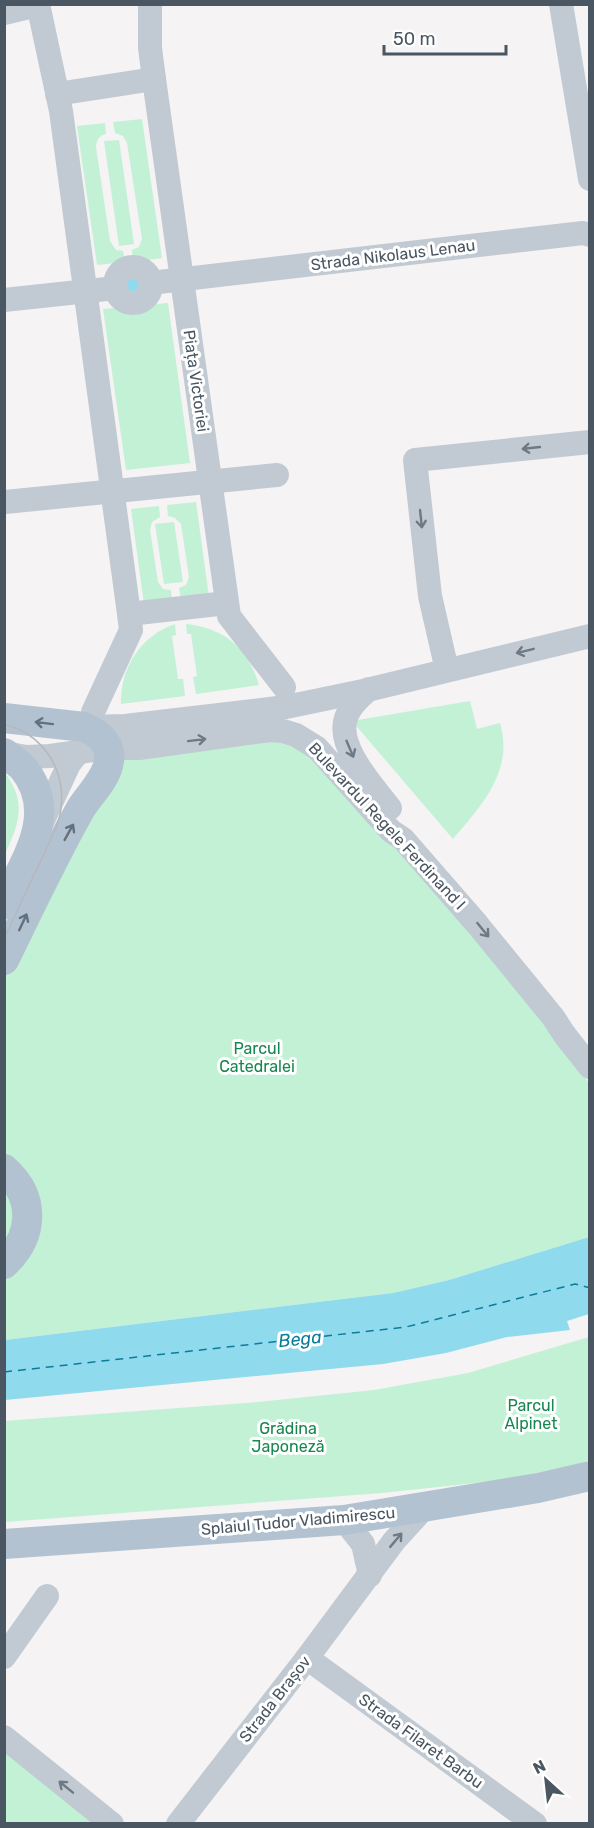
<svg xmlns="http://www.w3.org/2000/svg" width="594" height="1828" viewBox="0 0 594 1828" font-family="Rubik,sans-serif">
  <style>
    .green { fill: #c3f1d5 }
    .water { fill: #90daee }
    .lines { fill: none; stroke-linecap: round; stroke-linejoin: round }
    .ferry { stroke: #0c7c9b; stroke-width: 1.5; stroke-dasharray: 8 6; stroke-linecap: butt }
    .minor { stroke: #c1cad2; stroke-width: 24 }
    .major { stroke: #b3c2d1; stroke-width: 30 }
    .tram { stroke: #b5b8bd; stroke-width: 1.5 }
    .oneway { stroke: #6e7983 }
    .oneway2 { stroke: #64717d }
    .labels { text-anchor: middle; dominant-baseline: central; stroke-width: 6; stroke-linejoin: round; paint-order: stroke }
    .street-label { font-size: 16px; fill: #4a5661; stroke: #fff }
    .park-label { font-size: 16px; fill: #17864f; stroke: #fff }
    .water-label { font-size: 18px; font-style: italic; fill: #0c7c9b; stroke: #fff }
  </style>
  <rect width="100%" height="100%" fill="#f5f3f3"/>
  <g class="green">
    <path d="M142 119 162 258 133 262 132 250 139 247 142 239 127 143 123 136 115 133 113 122Z"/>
    <path d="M105 123 106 134C100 135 96 140 96 147L110 241 116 250 123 251 125 262 97 265 77 126Z"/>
    <path d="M119 140 134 244 119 246 104 141Z"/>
    <path d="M168 303 190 463 126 470 103 309Z"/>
    <path d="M196 502 209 597 181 600 179 588 186 585 189 577 181 524 175 518 168 516 167 505Z"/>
    <path d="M159 506 160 517 152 522 150 530 158 582 163 589 171 590 172 601 144 604 131 509Z"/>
    <path d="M174 522 183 582 164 584 155 524Z"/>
    <path d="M175 624 176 635 172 636 178 679H183L185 696 121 704C120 669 140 636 175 624Z"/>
    <path d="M186 624C224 628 248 648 259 685L196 694 193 677 197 676 191 634H187Z"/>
    <path d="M470 701 477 729 500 723C514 771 482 805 453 839L352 721Z"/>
    <path d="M270 730 352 765 589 1083V1237L449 1280 393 1293 5 1340V970L100 782 128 754Z"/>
    <path d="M5 773C27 802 19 824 5 854Z"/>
    <path d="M589 1337V1460L579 1464 504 1480 382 1493 5 1522 4 1421 258 1402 374 1390 468 1373Z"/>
    <path d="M5 1753 93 1823H5Z"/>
  </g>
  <g class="water">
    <circle cx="133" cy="285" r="11"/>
    <path d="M589 1237V1314L567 1321 570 1330 507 1337 446 1353 383 1364 5 1400V1340L393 1293 449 1280Z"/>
  </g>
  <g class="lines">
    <path class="ferry" d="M4 1372 406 1327 575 1284 590 1288"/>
    <g class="minor">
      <path d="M150 4V48L154 79 229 616 284 687"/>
      <path d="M561 4 590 179"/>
      <path d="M4 13 38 5V4L61 111 129 614 131 630 93 712"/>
      <path d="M57 94 154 79"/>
      <circle cx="133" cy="285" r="18"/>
      <path d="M150 283 583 233 590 235"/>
      <path d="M4 300 116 288"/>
      <path d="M5 502 277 475"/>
      <path d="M129 614 227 603"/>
      <path d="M447 670 430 596 415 460 590 442"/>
      <path d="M369 689C360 697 350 706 346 718 336 747 374 787 390 808"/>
      <path d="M84 727 125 726 286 707 363 691 590 636"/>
      <path d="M5 753 26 757 50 756 108 748H139L270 730 283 731 296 735 317 748 391 831 403 839 477 924 553 1017 564 1034 590 1067"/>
      <path d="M39 829 69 764 85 744"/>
      <path d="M344 1520 363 1544 370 1575"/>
      <path d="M4 1657 47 1596"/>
      <path d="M307 1658 535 1824"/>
      <path d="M4 1737 112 1824"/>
      <path d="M178 1824 307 1658 394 1541 425 1507"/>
    </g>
    <g class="major">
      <path d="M4 718 84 727C98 733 112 744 109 761 107 778 90 794 81 808 53 858 29 909 4 960"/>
      <path d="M4 753C11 758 18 763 23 768 60 813 25 861 4 904"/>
      <path d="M4 1169C36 1197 34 1236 4 1264"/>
      <path d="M4 1544 344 1520 538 1488 590 1476"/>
    </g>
    <path class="tram" d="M4 724C51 736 73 784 56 828L4 939"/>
  </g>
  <defs><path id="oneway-shaft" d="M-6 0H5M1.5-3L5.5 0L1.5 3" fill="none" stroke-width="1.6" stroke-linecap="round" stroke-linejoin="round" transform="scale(1.5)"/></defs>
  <g class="oneway">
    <use href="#oneway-shaft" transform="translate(531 448) rotate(174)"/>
    <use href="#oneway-shaft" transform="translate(421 519) rotate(84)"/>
    <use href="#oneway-shaft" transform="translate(525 651) rotate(166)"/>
    <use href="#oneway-shaft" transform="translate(197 740) rotate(-7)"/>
    <use href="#oneway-shaft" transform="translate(350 749) rotate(67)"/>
    <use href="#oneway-shaft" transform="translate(483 930) rotate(51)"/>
    <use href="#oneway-shaft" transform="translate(396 1540) rotate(-50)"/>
    <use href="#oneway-shaft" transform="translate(66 1787) rotate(-141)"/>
  </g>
  <g class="oneway2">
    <use href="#oneway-shaft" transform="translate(44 723) rotate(-173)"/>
    <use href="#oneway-shaft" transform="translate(69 832) rotate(-61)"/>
    <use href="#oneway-shaft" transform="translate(23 922) rotate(-65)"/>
  </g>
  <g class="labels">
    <g class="street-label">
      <text transform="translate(393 255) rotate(-7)">Strada Nikolaus Lenau</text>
      <text transform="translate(196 381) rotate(82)">Piața Victoriei</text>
      <text transform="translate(387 826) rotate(47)">Bulevardul Regele Ferdinand I</text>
      <text transform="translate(298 1521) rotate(-5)">Splaiul Tudor Vladimirescu</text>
      <text transform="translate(275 1699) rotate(-52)">Strada Brașov</text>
      <text transform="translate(421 1741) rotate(36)">Strada Filaret Barbu</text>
    </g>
    <g class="park-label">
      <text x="257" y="1048">Parcul<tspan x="257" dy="18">Catedralei</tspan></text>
      <text x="531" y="1405">Parcul<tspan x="531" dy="18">Alpinet</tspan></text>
      <text x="288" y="1428">Grădina<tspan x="288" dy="18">Japoneză</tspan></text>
    </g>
    <g class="water-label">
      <text transform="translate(300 1339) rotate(-6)">Bega</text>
    </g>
  </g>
  <rect width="594" height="1828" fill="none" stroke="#4a5661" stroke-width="12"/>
  <g transform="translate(546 1780) rotate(333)" stroke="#ffffff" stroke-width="4.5" paint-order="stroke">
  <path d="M0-4.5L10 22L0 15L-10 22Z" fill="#4a5661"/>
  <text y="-9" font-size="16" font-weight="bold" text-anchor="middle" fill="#4a5661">N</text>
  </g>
  <path d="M384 45v9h122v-9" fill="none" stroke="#4a5661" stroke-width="3"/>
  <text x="393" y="45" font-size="18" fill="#4a5661" stroke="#ffffff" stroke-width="4.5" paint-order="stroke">50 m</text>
</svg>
